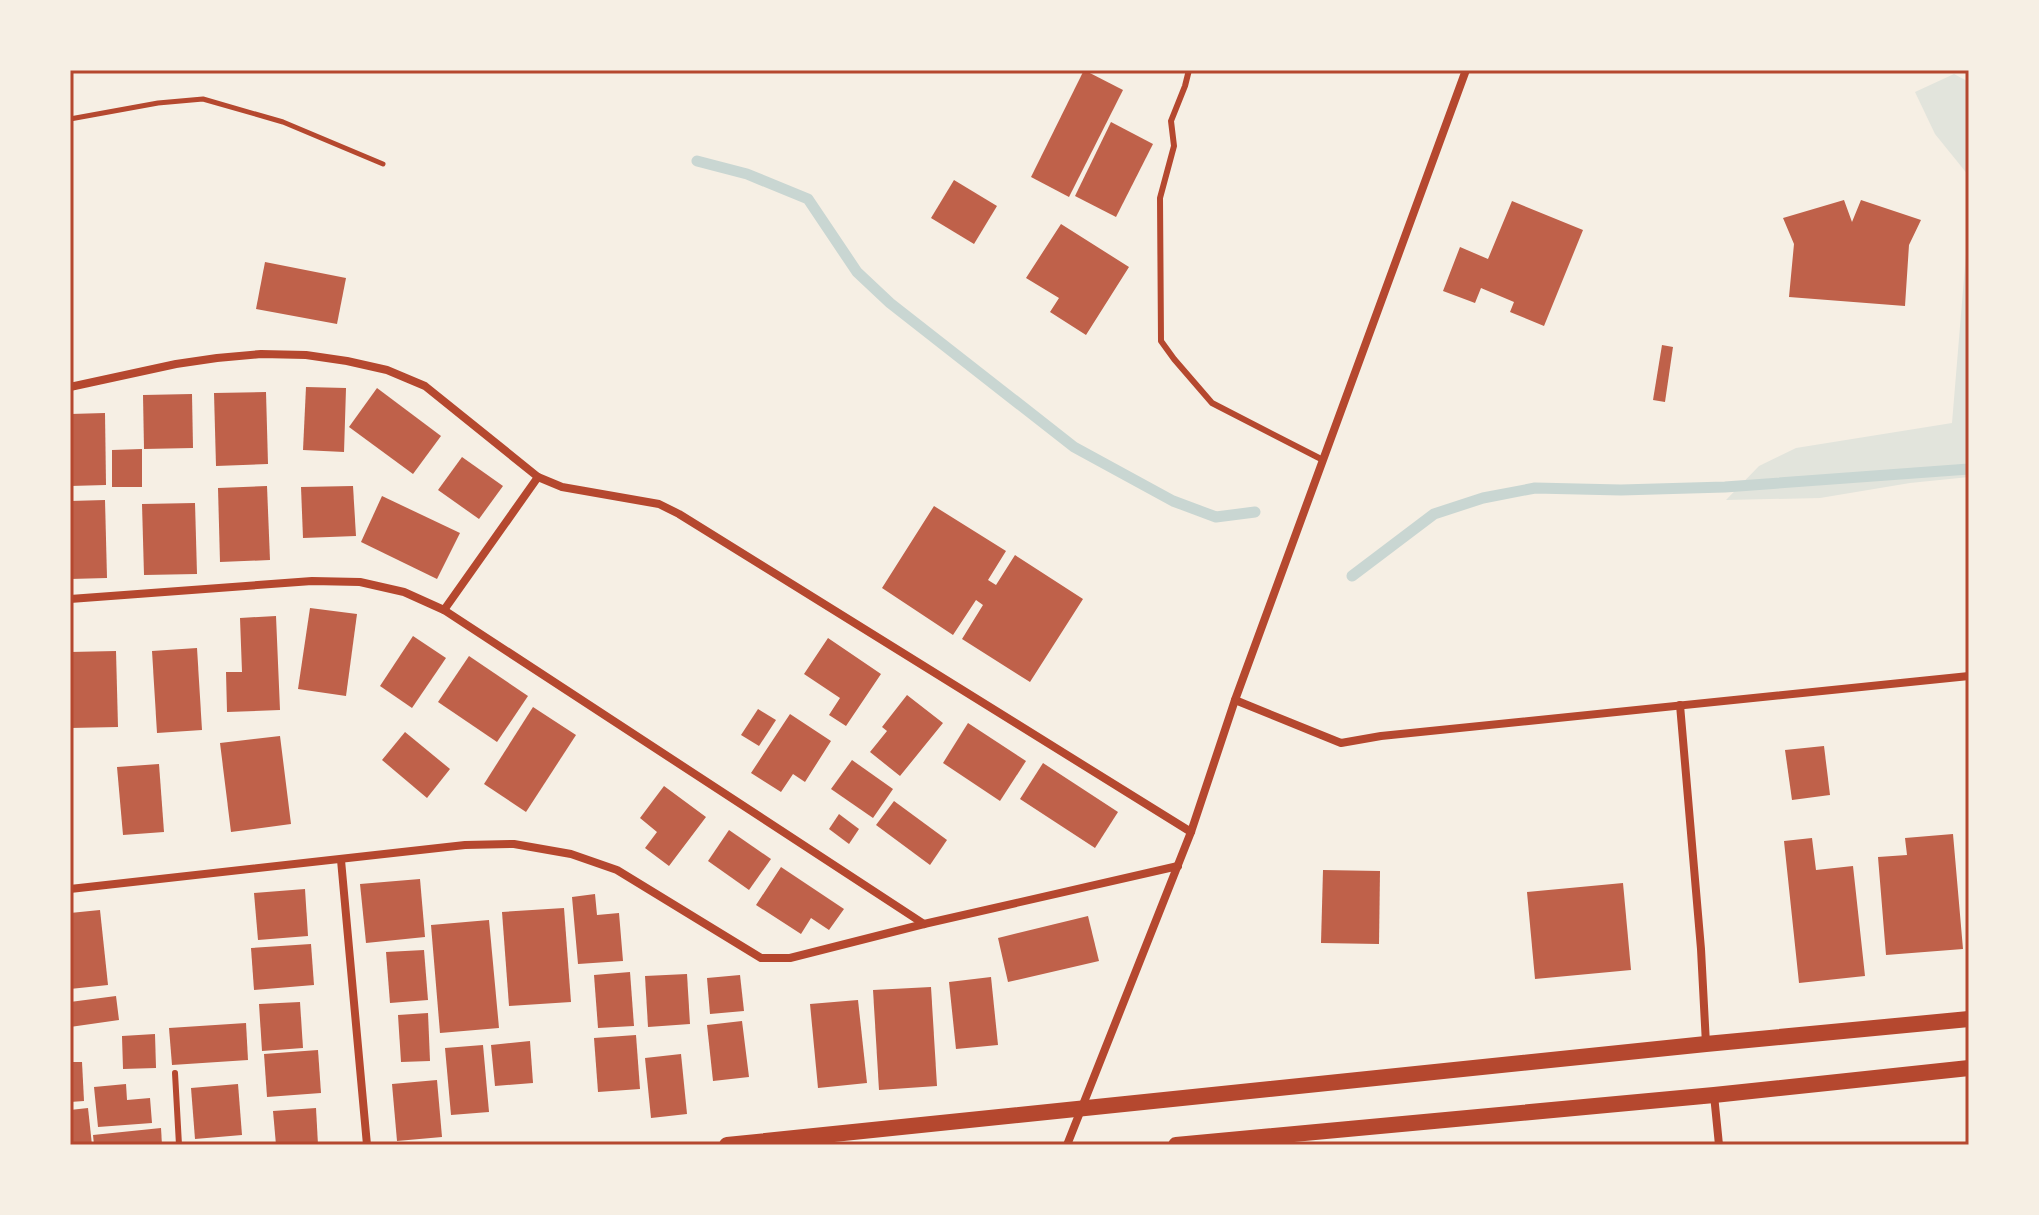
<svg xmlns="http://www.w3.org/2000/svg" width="2039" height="1215" viewBox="0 0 2039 1215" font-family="'Nunito Sans',sans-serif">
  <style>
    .green { fill: #e2e4dc }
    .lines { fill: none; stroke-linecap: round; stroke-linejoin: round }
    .stream { stroke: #c9d6d2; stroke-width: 11 }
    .building { fill: #bf614a }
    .path { stroke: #b5482f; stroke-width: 5 }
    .service { stroke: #b5482f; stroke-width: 6 }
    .minor { stroke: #b5482f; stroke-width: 8 }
    .secondary { stroke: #b5482f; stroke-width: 16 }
    .neatline { fill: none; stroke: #b5482f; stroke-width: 3 }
  </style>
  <rect width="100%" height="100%" fill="#f6efe4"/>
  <g class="green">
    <path d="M1954 74 1969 82V176L1935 134 1915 92Z"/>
    <path d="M1969 218V477L1910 483 1820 498 1726 500 1759 466 1796 448 1952 423Z"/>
  </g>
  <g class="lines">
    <g class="stream">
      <path d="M697 161 747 174 808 199 857 272 890 303 1074 447 1173 501 1216 517 1255 512"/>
      <path d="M1352 576 1434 514 1483 498 1535 488 1621 490 1725 487 1969 469"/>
    </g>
  </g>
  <g class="building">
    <path d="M1084 70 1123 90 1069 197 1031 177Z"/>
    <path d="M1111 122 1153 144 1116 217 1075 196Z"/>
    <path d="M954 180 997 206 974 244 931 218Z"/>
    <path d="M1844 200 1852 222 1861 200 1921 220 1909 245 1905 306 1789 297 1794 244 1783 218Z"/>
    <path d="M1512 201 1583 230 1544 326 1510 312 1514 302 1481 288 1475 303 1443 291 1460 247 1488 259Z"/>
    <path d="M1061 224 1129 267 1086 335 1050 312 1059 298 1026 278Z"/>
    <path d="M265 262 346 278 337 324 256 309Z"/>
    <path d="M1662 345 1673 347 1665 402 1653 400Z"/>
    <path d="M306 387 346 388 344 452 303 450Z"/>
    <path d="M377 388 441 436 413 474 349 427Z"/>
    <path d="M266 392 268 464 216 466 214 393Z"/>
    <path d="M192 394 193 448 144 449 143 395Z"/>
    <path d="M105 413 106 485 70 486V414Z"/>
    <path d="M142 449V487H112V450Z"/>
    <path d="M462 457 503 486 479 519 438 490Z"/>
    <path d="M267 486 270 560 220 562 218 488Z"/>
    <path d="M353 486 356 536 303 538 301 487Z"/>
    <path d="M382 496 460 533 437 579 361 542Z"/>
    <path d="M105 500 107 578 70 579V501Z"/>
    <path d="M195 503 197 574 144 575 142 504Z"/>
    <path d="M934 506 1006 551 988 580 996 585 1015 555 1083 599 1030 682 962 639 983 605 976 600 953 635 882 588Z"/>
    <path d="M310 608 357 614 346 696 298 689Z"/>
    <path d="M276 616 280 710 227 712 226 672H242L240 618Z"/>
    <path d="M413 636 446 658 412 708 380 686Z"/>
    <path d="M828 638 881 674 846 726 829 715 840 698 804 674Z"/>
    <path d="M197 648 202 730 157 733 152 651Z"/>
    <path d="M116 651 118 727 70 728V652Z"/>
    <path d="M469 656 528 696 497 742 438 702Z"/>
    <path d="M907 695 943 723 900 776 870 752 887 731 882 727Z"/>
    <path d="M533 707 576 735 526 812 484 784Z"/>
    <path d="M758 709 776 720 759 746 741 735Z"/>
    <path d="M790 714 831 741 805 782 793 774 781 792 751 773Z"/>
    <path d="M968 723 1026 761 1000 801 943 763Z"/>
    <path d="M405 732 450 769 427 798 382 760Z"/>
    <path d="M280 736 291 824 231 832 220 743Z"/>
    <path d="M1824 746 1830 795 1792 800 1785 750Z"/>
    <path d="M852 760 893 789 873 818 831 789Z"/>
    <path d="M1043 763 1118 812 1095 848 1020 799Z"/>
    <path d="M159 764 164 832 123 835 117 767Z"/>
    <path d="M664 786 706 817 669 866 645 848 657 832 640 818Z"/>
    <path d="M894 801 947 840 930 865 876 825Z"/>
    <path d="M839 814 859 829 849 844 829 829Z"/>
    <path d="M729 830 771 859 749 890 708 861Z"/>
    <path d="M1953 834 1963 949 1886 955 1878 857 1907 855 1905 838Z"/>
    <path d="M1812 838 1816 870 1853 866 1865 976 1799 983 1784 841Z"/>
    <path d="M781 867 844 909 829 930 811 918 801 934 756 905Z"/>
    <path d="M1323 870 1380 871 1379 944 1321 943Z"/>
    <path d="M420 879 425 937 366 943 360 884Z"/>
    <path d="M1623 883 1631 970 1535 979 1527 892Z"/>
    <path d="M305 889 308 936 258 940 254 893Z"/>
    <path d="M595 894 597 915 619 913 623 961 578 964 572 897Z"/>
    <path d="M564 908 571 1002 509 1006 502 912Z"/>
    <path d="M100 910 108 985 70 989V913Z"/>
    <path d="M1088 916 1099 961 1008 982 998 938Z"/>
    <path d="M489 920 499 1028 440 1033 431 925Z"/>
    <path d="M311 944 314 985 254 990 251 948Z"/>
    <path d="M424 950 428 1000 390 1003 386 952Z"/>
    <path d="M630 972 634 1026 598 1028 594 975Z"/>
    <path d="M687 974 690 1024 648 1027 645 976Z"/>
    <path d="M740 975 744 1011 710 1014 707 978Z"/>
    <path d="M991 977 998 1045 956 1049 949 982Z"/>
    <path d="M931 987 937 1086 879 1090 873 990Z"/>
    <path d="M116 996 119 1020 70 1027V1002Z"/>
    <path d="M858 1000 867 1083 818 1088 810 1004Z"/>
    <path d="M300 1002 303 1048 262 1051 259 1004Z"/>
    <path d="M428 1013 430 1061 401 1062 398 1015Z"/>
    <path d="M742 1021 749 1077 713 1081 707 1025Z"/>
    <path d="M246 1023 248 1060 172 1065 169 1028Z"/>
    <path d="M155 1034 156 1068 123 1069 122 1036Z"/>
    <path d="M636 1035 640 1089 598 1092 594 1038Z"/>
    <path d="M530 1041 533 1083 495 1086 491 1045Z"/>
    <path d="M483 1045 489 1112 451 1115 445 1048Z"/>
    <path d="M318 1050 321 1093 267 1097 264 1054Z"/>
    <path d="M681 1054 687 1114 651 1118 645 1058Z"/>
    <path d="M70 1062H82L84 1101 70 1102Z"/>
    <path d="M437 1080 442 1137 397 1141 392 1084Z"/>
    <path d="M126 1084 127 1100 150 1098 152 1123 98 1127 94 1087Z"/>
    <path d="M238 1084 242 1135 195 1139 191 1088Z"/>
    <path d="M88 1108 92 1145H70V1110Z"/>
    <path d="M316 1108 318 1145H276L273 1111Z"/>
    <path d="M161 1128 162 1145H94L93 1135Z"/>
  </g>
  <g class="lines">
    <path class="path" d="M70 119 158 103 203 99 283 122 383 164"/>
    <g class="service">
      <path d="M1189 70 1185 86 1171 121 1174 146 1160 198 1161 341 1174 359 1212 403 1323 460"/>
      <path d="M175 1073 179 1145"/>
    </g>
    <g class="minor">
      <path d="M70 387 176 364 217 358 261 354 306 355 347 361 387 370 425 386 538 477 562 487 659 504 679 514 1191 832"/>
      <path d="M70 599 312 581 360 582 404 592 444 610 924 924"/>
      <path d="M444 610 538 477"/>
      <path d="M1235 700 1341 743 1381 736 1969 676"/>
      <path d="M1680 705 1701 949 1706 1044"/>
      <path d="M341 860 367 1145"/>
      <path d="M70 889 465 845 514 844 571 854 617 870 761 958H790L924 924 1178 866"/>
      <path d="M1714 1095 1719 1145"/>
      <path d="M1067 1145 1191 832 1235 700 1466 70"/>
    </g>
    <g class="secondary">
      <path d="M727 1145 1706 1044 1969 1019"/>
      <path d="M1176 1145 1714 1095 1969 1068"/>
    </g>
  </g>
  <rect width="2039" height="1215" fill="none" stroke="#f6efe4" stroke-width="144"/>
  <rect x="72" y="72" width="1895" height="1071" class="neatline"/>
</svg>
